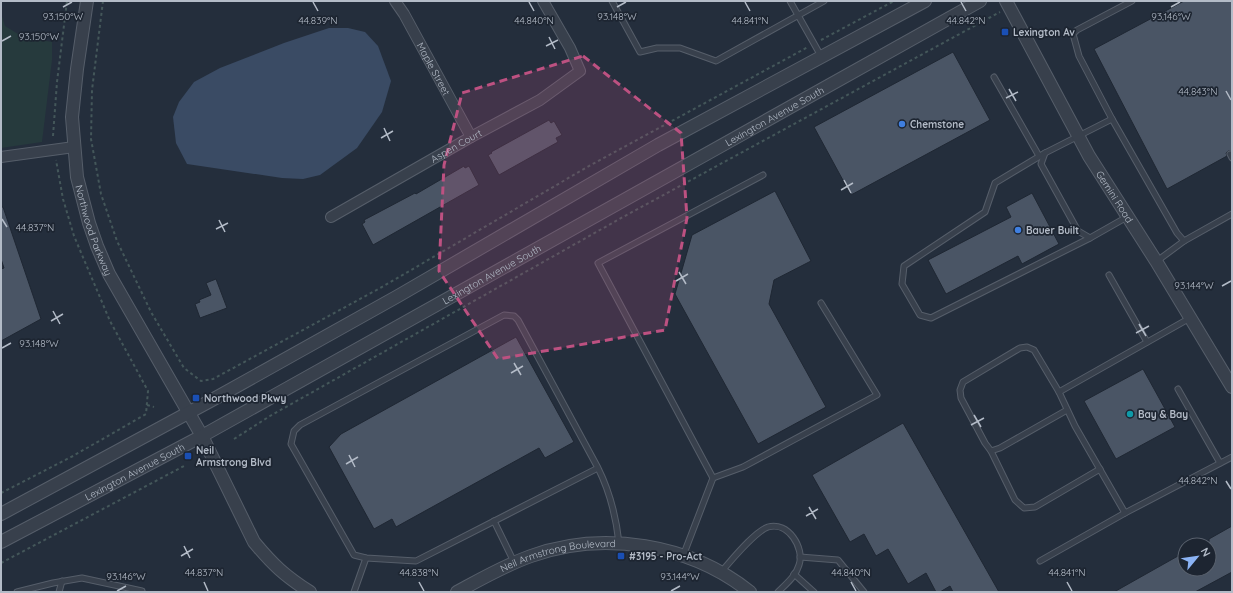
<svg xmlns="http://www.w3.org/2000/svg" width="1233" height="593" viewBox="0 0 1233 593" font-family="Quicksand,sans-serif">
  <style>
    .green { fill: #263a3d }
    .water { fill: #3a4b64 }
    .building { fill: #4a5565; stroke: #1f2733 }
    .lines { fill: none; stroke-linecap: round; stroke-linejoin: round }
    .service-casing { stroke: #565e6a; stroke-width: 7 }
    .minor-casing { stroke: #565e6a; stroke-width: 12 }
    .tertiary-casing { stroke: #565e6a; stroke-width: 14 }
    .path { stroke: #44575a; stroke-width: 2; stroke-dasharray: 3 3; stroke-linecap: butt }
    .service { stroke: #38404c; stroke-width: 5 }
    .minor { stroke: #38404c; stroke-width: 10 }
    .tertiary { stroke: #38404c; stroke-width: 12 }
    .marked { fill: #bd5181; fill-opacity: 0.2; stroke: #bd5181; stroke-width: 3; stroke-dasharray: 8 5; stroke-linejoin: round }
    .ticks { fill: none; stroke: #b3bbc7; stroke-width: 1.5 }
    .transit-dot { fill: #1a4fb4; stroke: #1d2531; stroke-width: 1.5 }
    .shop-dot { fill: #3f7fe0; stroke: #1d2531; stroke-width: 1.5 }
    .culture-dot { fill: #0f9aa8; stroke: #1d2531; stroke-width: 1.5 }
    .labels { text-anchor: middle; dominant-baseline: central; stroke-width: 3.5; stroke-linejoin: round; paint-order: stroke }
    .poi-label { font-size: 10px; font-weight: bold; fill: #b3bbc7; stroke: #1d2531; text-anchor: start }
    .street-label { font-size: 10px; fill: #b3bbc7; stroke: #1d2531 }
    .ticks-label { font-size: 10px; text-anchor: middle; fill: #b3bbc7; stroke: #1d2531; stroke-width: 3.5; stroke-linejoin: round; paint-order: stroke }
  </style>
  <rect width="100%" height="100%" fill="#242e3c"/>
  <path class="green" d="M1 13 5 26 23 37 52 42V60L42 142 1 148Z"/>
  <path class="water" d="M329 28H348L365 32 378 46 391 81 382 112 357 148 320 175 303 179 282 178 187 164 176 143 173 117 179 102 194 82 220 68 284 43Z"/>
  <g class="building">
    <path d="M1184 1H1232V151H1228L1226 153 1227 156 1167 189 1094 49Z"/>
    <path d="M953 52 990 120 851 195 814 127Z"/>
    <path d="M549 120 551 123 554 121 562 135 556 138 558 142 499 175 488 155 492 153 491 152Z"/>
    <path d="M464 166 465 168 469 166 479 185 373 245 362 224 365 222 364 220 415 193 416 194Z"/>
    <path d="M775 191 811 261 774 280 769 304 826 407 758 444 675 294 692 235Z"/>
    <path d="M1032 193 1059 244 1022 264 1018 256 946 294 928 260 1011 217 1006 207Z"/>
    <path d="M1 207H3L41 319 1 341V269L4 268 1 259Z"/>
    <path d="M216 279 227 308 200 318 195 304 200 302 199 300 211 295 206 283Z"/>
    <path d="M516 337 574 442 545 458 539 448 396 527 392 519 374 529 329 447 341 434Z"/>
    <path d="M1143 369 1175 427 1116 459 1084 401Z"/>
    <path d="M903 423 999 592H953L950 586 940 592H936L926 573 908 584 888 549 876 556 864 534 850 542 812 475Z"/>
    <path d="M1232 526V572L1195 592H1114L1185 552V569H1209V539Z"/>
  </g>
  <g class="lines">
    <g class="service-casing">
      <g id="service">
        <path d="M612 1 640 52 657 48H680L716 61 824 1"/>
        <path d="M790 1 821 56"/>
        <path d="M994 77 1039 156"/>
        <path d="M1112 119 1079 56 1073 34 1077 30 1132 1"/>
        <path d="M1045 153 995 183 985 212 904 266 902 284 920 315 931 318 1090 238"/>
        <path d="M1230 154 1232 158"/>
        <path d="M1127 217 1090 238 1078 231 1041 164 1045 153 1112 119 1177 233 1184 241 1157 261"/>
        <path d="M1184 241 1232 214"/>
        <path d="M1109 275 1147 342"/>
        <path d="M1190 318 1059 392 1075 426 1125 513 1232 457"/>
        <path d="M1178 389 1220 463"/>
        <path d="M1059 392 1034 350 1027 347 1020 348 963 382 960 390 961 398 985 443 991 451 1000 448 1067 410"/>
        <path d="M991 451 1015 500 1024 508 1035 507 1100 469"/>
        <path d="M598 468 416 561 366 558 354 555 291 444 294 431 300 425 504 315 514 316 518 320 598 468C610 492 616 516 619 543"/>
        <path d="M713 478 743 467 877 395 821 303"/>
        <path d="M494 521 514 562"/>
        <path d="M683 556 713 478 598 263 763 175"/>
        <path d="M800 557 838 560 864 592"/>
        <path d="M1040 561 1125 513"/>
        <path d="M721 572C731 561 754 532 768 527 788 521 805 548 799 565 796 576 786 584 778 592"/>
        <path d="M794 574 814 592"/>
        <path d="M17 592 53 583 82 578 142 591"/>
        <path d="M59 592 62 581"/>
        <path d="M354 592 366 558"/>
      </g>
    </g>
    <g class="minor-casing">
      <g id="minor">
        <path id="s1" d="M395 1 404 14 471 137"/>
        <path d="M1 157 74 147"/>
        <path id="s2" d="M331 217 471 137 540 100 580 71 570 48 543 1"/>
      </g>
    </g>
    <g class="tertiary-casing">
      <g id="tertiary">
        <path id="s3" d="M87 1 77 69 72 117 77 177 89 223 97 246 109 274 202 436 254 542C273 565 285 576 310 592"/>
        <path id="s4" d="M1006 1 1089 156 1156 261 1232 387"/>
        <path d="M1 514 212 400 398 296 658 145 925 1"/>
        <path id="s5" d="M1 542 202 436 980 1"/>
        <path id="s6" d="M457 592C481 579 505 565 531 556 603 530 690 544 750 592"/>
      </g>
    </g>
    <g class="path">
      <path d="M103 1 92 90 91 139 101 194 117 241 151 312 184 368 201 381 213 379 382 287 589 166 808 47"/>
      <path d="M821 40 894 1"/>
      <path d="M53 136 57 82 67 1"/>
      <path d="M147 405 154 407"/>
      <path d="M234 439 270 416 623 217 1000 12"/>
      <path d="M1 493 73 456 146 414 148 391 110 321 74 236 63 199 56 160"/>
      <path d="M1 563 184 466"/>
    </g>
    <use href="#service" class="service"/>
    <use href="#minor" class="minor"/>
    <use href="#tertiary" class="tertiary"/>
  </g>
  <path class="marked" d="M583 56 681 133 687 218 665 330 498 359 439 271 444 165 462 93Z"/>
  <path class="ticks" d="M313 2 318 11M529 2 534 11M745 2 750 11M961 2 966 11M63 7 72 2M617 7 626 2M1171 7 1180 2M549 37 555 49M2 41 11 36M546 46 558 40M1009 89 1016 101M1226 91 1231 100M1006 98 1018 92M384 128 390 141M381 138 393 131M844 180 851 193M841 190 853 183M2 219 7 227M219 220 225 232M216 229 228 223M679 272 686 284M676 281 688 274M1222 286 1231 281M53 311 60 324M51 321 63 314M1139 324 1146 336M1136 333 1149 326M2 348 11 343M514 363 521 375M511 373 523 366M974 415 981 427M971 425 984 418M349 455 355 467M346 464 358 457M1226 481 1231 489M809 507 816 519M806 516 818 509M184 546 190 558M181 556 193 549M204 582 208 591M419 582 424 591M851 582 856 591M1067 582 1072 591M117 591 126 586M671 591 680 586"/>
  <g class="transit-dot">
    <rect x="1001" y="28" width="8" height="8" rx="2"/>
    <rect x="192" y="394" width="8" height="8" rx="2"/>
    <rect x="184" y="452" width="8" height="8" rx="2"/>
    <rect x="617" y="552" width="8" height="8" rx="2"/>
  </g>
  <g class="shop-dot">
    <circle cx="902" cy="124" r="4"/>
    <circle cx="1018" cy="230" r="4"/>
  </g>
  <circle class="culture-dot" cx="1130" cy="414" r="4"/>
  <g class="labels">
    <g class="poi-label">
      <text x="1013" y="32">Lexington Av</text>
      <text x="910" y="124">Chemstone</text>
      <text x="1026" y="230">Bauer Built</text>
      <text x="204" y="398">Northwood Pkwy</text>
      <text x="1138" y="414">Bay &amp; Bay</text>
      <text x="196" y="450">Neil<tspan x="196" dy="12">Armstrong Blvd</tspan></text>
      <text x="629" y="556">#3195 - Pro-Act</text>
    </g>
    <g class="street-label">
      <text stroke="none"><textPath href="#s1" startOffset="78">Maple Street</textPath></text>
      <text stroke="none"><textPath href="#s5" startOffset="883">Lexington Avenue South</textPath></text>
      <text stroke="none"><textPath href="#s2" startOffset="144">Aspen Court</textPath></text>
      <text stroke="none"><textPath href="#s4" startOffset="224">Gemini Road</textPath></text>
      <text stroke="none"><textPath href="#s3" startOffset="233">Northwood Parkway</textPath></text>
      <text stroke="none"><textPath href="#s5" startOffset="559">Lexington Avenue South</textPath></text>
      <text stroke="none"><textPath href="#s5" startOffset="151">Lexington Avenue South</textPath></text>
      <text stroke="none"><textPath href="#s6" startOffset="109">Neil Armstrong Boulevard</textPath></text>
    </g>
  </g>
  <g class="ticks-label">
    <text x="63" y="20">93.150°W</text>
    <text x="617" y="20">93.148°W</text>
    <text x="1171" y="20">93.146°W</text>
    <text x="318" y="24">44.839°N</text>
    <text x="534" y="24">44.840°N</text>
    <text x="750" y="24">44.841°N</text>
    <text x="966" y="24">44.842°N</text>
    <text x="39" y="40">93.150°W</text>
    <text x="1198" y="95">44.843°N</text>
    <text x="35" y="231">44.837°N</text>
    <text x="1194" y="289">93.144°W</text>
    <text x="39" y="347">93.148°W</text>
    <text x="1198" y="484">44.842°N</text>
    <text x="204" y="576">44.837°N</text>
    <text x="419" y="576">44.838°N</text>
    <text x="851" y="576">44.840°N</text>
    <text x="1067" y="576">44.841°N</text>
    <text x="126" y="580">93.146°W</text>
    <text x="680" y="580">93.144°W</text>
  </g>
  <rect width="1233" height="593" fill="none" stroke="#b3bbc7" stroke-width="4"/>
  <g transform="translate(1197 557) rotate(61)"><circle r="19" fill="#1d2531" stroke="#59616d"/>
  <path d="M0-3L7 15L0 10L-7 15Z" fill="#8bb3f4"/>
  <text y="-6" font-size="11" font-weight="bold" text-anchor="middle" fill="#b3bbc7">N</text>
  </g>
</svg>
